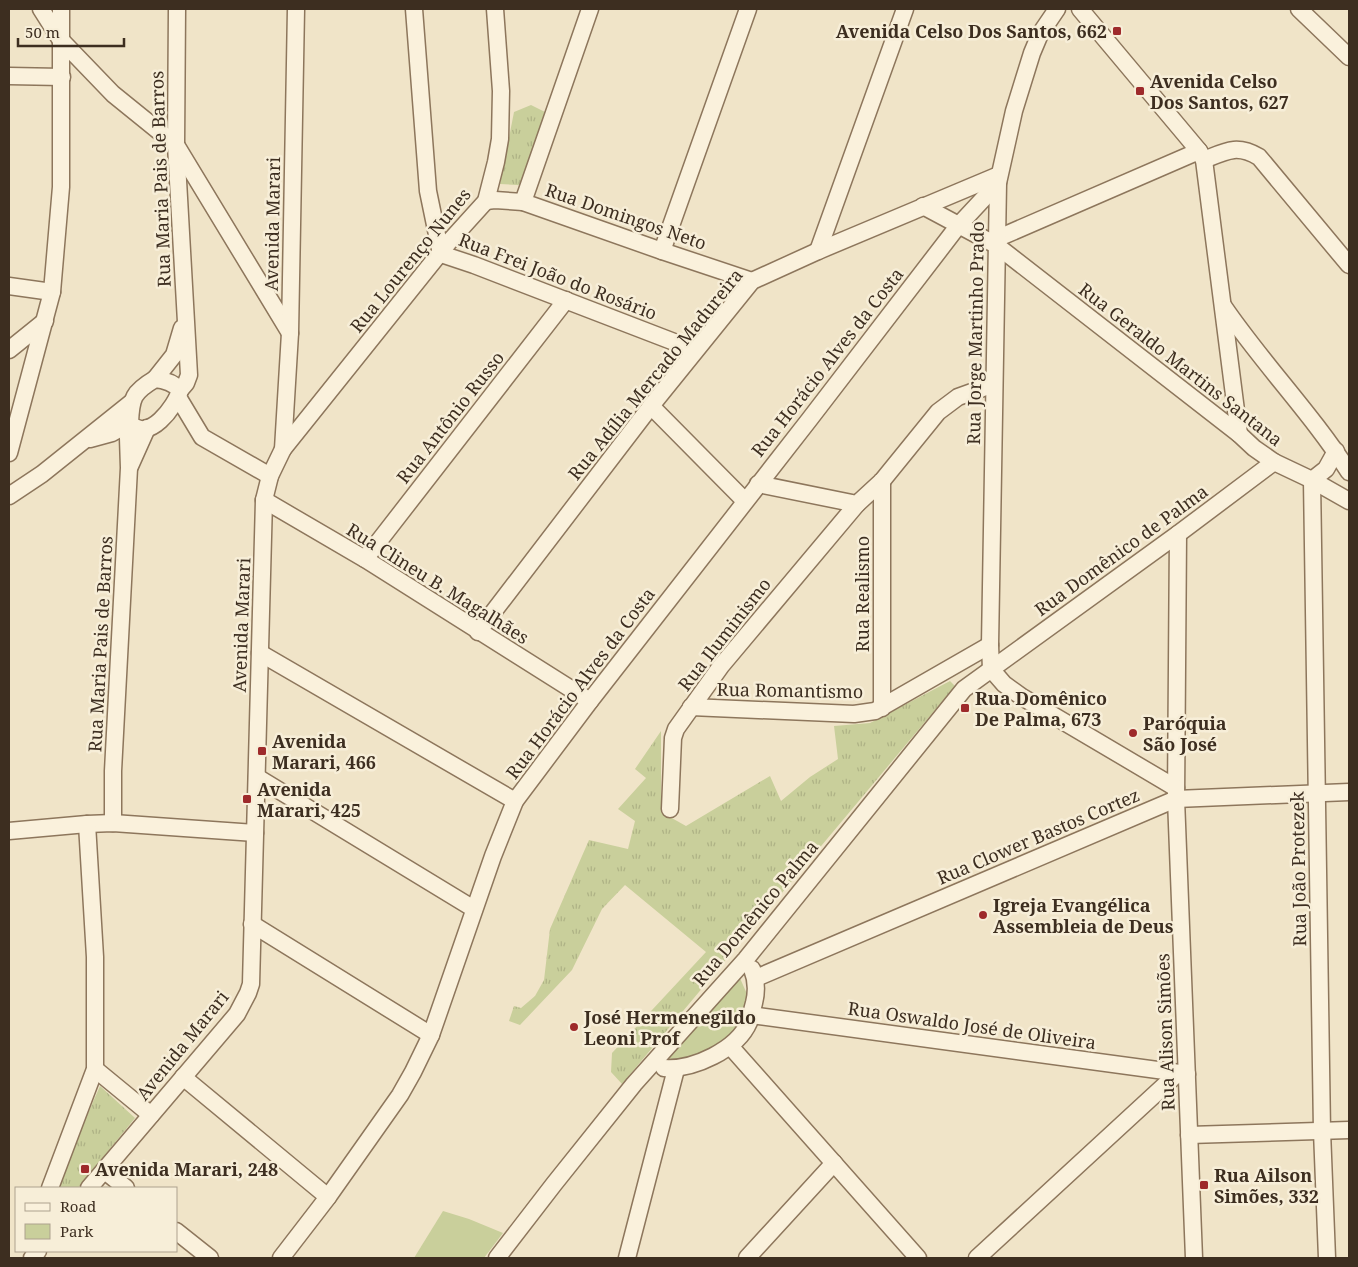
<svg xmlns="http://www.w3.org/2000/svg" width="1358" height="1267" viewBox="0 0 1358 1267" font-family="'Noto Serif',serif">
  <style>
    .grass { fill: url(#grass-tufts) }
    .park { fill: #c9cf9b }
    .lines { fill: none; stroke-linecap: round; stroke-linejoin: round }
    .street-casing { stroke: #8d765c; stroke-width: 19 }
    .street { stroke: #faf1dc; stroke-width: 16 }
    .poi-dot { fill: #9e2a2b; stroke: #f7eed8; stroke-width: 2 }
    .labels { text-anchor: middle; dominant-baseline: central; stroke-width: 5; stroke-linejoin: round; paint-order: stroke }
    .poi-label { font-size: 18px; font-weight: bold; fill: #3d2e20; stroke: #f7eed8; text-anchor: start }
    .street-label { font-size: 18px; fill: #3d2e20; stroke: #f7eed8 }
  </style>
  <defs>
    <pattern id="grass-tufts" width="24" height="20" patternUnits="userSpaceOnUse" patternTransform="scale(1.25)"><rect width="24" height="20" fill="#c9cf9b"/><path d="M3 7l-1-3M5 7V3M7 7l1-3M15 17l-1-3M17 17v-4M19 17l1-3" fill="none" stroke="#aeb285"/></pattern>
  </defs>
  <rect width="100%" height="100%" fill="#f0e4c8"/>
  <g class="grass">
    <path d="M531 105 557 118 533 186 500 184 514 112Z"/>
    <path d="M950 681 955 686 622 1084 611 1072 612 1053 706 952 625 885 602 909 572 970 520 1025 509 1021 514 1006 521 1008 535 996 544 980 550 929 589 840 628 849 635 821 618 809 646 778 635 769 661 731V812L686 826 770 776 781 801 810 777 838 759 834 726 870 723Z"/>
    <path d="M100 1086 135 1118 78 1188H55Z"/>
  </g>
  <g class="park">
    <path d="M739 976 747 994 748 1007 737 1030 711 1051 689 1057 664 1060Z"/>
    <path d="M443 1211 469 1219 503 1233 484 1258H414Z"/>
  </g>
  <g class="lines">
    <g class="street-casing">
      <g id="street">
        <path d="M41 9 60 39 113 94 176 145 290 333"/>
        <path d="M177 9 176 145 189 375 186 383 180 390"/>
        <path d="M414 9 428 191 441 254 474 265 695 350"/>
        <path d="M1080 9 1199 151 1204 160 1239 434"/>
        <path d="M1299 9 1349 57"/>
        <path d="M9 76 62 77"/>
        <path d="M1204 160C1226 151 1237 144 1259 157L1349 265"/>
        <path d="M486 201 495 200 523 202 662 251 752 281"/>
        <path d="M523 202 590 9"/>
        <path d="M923 206 996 245 1239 434 1254 448 1274 462 1312 480 1349 501"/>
        <path d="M996 239 1199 151"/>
        <path d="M662 251 748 9"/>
        <path d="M818 251 905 9"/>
        <path d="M9 286 52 292"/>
        <path d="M1224 307C1263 364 1312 414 1349 472"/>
        <path d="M9 350 45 321"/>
        <path d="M155 379C164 380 173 382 180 390 176 406 148 444 130 423 131 398 133 392 155 379Z"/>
        <path d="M155 379 174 355 182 328"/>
        <path d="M178 397 202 437 270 476"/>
        <path d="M651 406 745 501"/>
        <path d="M90 439 112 433 130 423"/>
        <path d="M283 449 448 243 486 201 496 162 500 139 501 91 495 9"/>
        <path d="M9 453 52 292 61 187V9"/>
        <path d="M130 466 147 428"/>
        <path d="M1312 480 1322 1131 1327 1258"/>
        <path d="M1312 480 1326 469 1336 451"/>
        <path d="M758 484 857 504 882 481 938 412 958 397 994 384"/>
        <path d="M9 496 42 474 132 402"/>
        <path d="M264 500 365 559 590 701"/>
        <path d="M1178 534 1176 799 1194 1258"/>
        <path d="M365 559 566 300"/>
        <path d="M478 632 651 406 752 281 818 251 999 175"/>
        <path d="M260 653 515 801"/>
        <path d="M991 669 990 645 998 183 1014 111 1032 53 1040 34 1057 9"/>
        <path d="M991 669 1004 684 1022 697 1176 788"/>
        <path d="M691 707 854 714 875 711 990 645"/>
        <path d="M882 708V481"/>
        <path d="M257 777 474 909"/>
        <path d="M670 809 673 738 676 729 721 666 857 504"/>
        <path d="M113 823V771L129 468 128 438 132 426"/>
        <path d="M9 831 87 824 113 823 255 833"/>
        <path d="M252 924 431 1035"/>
        <path d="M756 978 1176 799 1349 792"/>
        <path d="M751 1015 1187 1074"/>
        <path d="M730 1046 918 1258"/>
        <path d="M664 1068C693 1070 737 1050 749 1022 751 1016 752 1010 754 1003 757 991 757 981 752 969"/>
        <path d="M95 1069 151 1115"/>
        <path d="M183 1077 328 1197"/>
        <path d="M1189 1135 1349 1130"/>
        <path d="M105 1171 126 1188"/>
        <path d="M50 1188 95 1069V957L87 824"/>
        <path d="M89 1188 237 1014 248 993 251 984 264 500 270 476 283 449 290 333 296 9"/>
        <path d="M176 1231 210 1258"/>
        <path d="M32 1258 38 1251"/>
        <path d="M281 1258 328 1197 400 1095 413 1072 431 1035 493 856 515 801 590 701 809 420 958 226 998 183"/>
        <path d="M497 1258 554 1184 634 1084 746 959 964 689 1178 534 1274 462"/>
        <path d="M627 1258 676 1069"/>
        <path d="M747 1258 834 1163"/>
        <path d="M977 1258 1178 1073"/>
      </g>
    </g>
    <use href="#street" class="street"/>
  </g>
  <g class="poi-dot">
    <rect x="1112" y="26" width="10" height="10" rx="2.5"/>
    <rect x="1135" y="86" width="10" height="10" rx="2.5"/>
    <rect x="960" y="703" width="10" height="10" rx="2.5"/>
    <circle cx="1133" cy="733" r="5"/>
    <rect x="257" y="746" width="10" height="10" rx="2.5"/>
    <rect x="242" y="794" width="10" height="10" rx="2.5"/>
    <circle cx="983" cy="915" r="5"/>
    <circle cx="574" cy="1027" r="5"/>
    <rect x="80" y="1164" width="10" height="10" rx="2.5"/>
    <rect x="1199" y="1180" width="10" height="10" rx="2.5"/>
  </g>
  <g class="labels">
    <g class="poi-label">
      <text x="1107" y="31" text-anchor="end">Avenida Celso Dos Santos, 662</text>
      <text x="1150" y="81">Avenida Celso<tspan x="1150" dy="21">Dos Santos, 627</tspan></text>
      <text x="975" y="698">Rua Domênico<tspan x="975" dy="21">De Palma, 673</tspan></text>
      <text x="1143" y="723">Paróquia<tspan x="1143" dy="21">São José</tspan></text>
      <text x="272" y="741">Avenida<tspan x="272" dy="21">Marari, 466</tspan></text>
      <text x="257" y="789">Avenida<tspan x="257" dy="21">Marari, 425</tspan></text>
      <text x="993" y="905">Igreja Evangélica<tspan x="993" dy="21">Assembleia de Deus</tspan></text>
      <text x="584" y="1017">José Hermenegildo<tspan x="584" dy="21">Leoni Prof</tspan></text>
      <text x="95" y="1169">Avenida Marari, 248</text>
      <text x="1214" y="1175">Rua Ailson<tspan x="1214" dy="21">Simões, 332</tspan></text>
    </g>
    <g class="street-label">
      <text transform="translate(160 179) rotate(-92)">Rua Maria Pais de Barros</text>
      <text transform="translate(626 216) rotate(19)">Rua Domingos Neto</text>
      <text transform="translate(272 224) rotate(-89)">Avenida Marari</text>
      <text transform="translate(410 260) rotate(-51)">Rua Lourenço Nunes</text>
      <text transform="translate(558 276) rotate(21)">Rua Frei João do Rosário</text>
      <text transform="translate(975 333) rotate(-89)">Rua Jorge Martinho Prado</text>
      <text transform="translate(827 362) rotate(-52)">Rua Horácio Alves da Costa</text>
      <text transform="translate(1181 364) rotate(38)">Rua Geraldo Martins Santana</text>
      <text transform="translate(655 374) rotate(-51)">Rua Adília Mercado Madureira</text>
      <text transform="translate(450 417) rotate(-52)">Rua Antônio Russo</text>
      <text transform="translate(1121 550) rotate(-36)">Rua Domênico de Palma</text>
      <text transform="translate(438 583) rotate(32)">Rua Clineu B. Magalhães</text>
      <text transform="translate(862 594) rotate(-90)">Rua Realismo</text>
      <text transform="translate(241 625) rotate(-88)">Avenida Marari</text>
      <text transform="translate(724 634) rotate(-52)">Rua Iluminismo</text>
      <text transform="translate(100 644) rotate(-87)">Rua Maria Pais de Barros</text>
      <text transform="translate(580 683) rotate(-53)">Rua Horácio Alves da Costa</text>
      <text transform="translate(790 690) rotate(1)">Rua Romantismo</text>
      <text transform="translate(1038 836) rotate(-23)">Rua Clower Bastos Cortez</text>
      <text transform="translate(1298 869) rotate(-91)">Rua João Protezek</text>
      <text transform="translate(755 913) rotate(-50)">Rua Domênico Palma</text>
      <text transform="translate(972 1025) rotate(8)">Rua Oswaldo José de Oliveira</text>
      <text transform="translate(1165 1032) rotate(-92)">Rua Alison Simões</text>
      <text transform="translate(182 1045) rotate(-51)">Avenida Marari</text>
    </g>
  </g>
  <rect width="1358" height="1267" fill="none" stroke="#3d2e20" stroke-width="20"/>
  <rect x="15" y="1187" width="162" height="65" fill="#f7eed8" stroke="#ada18e"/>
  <rect x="25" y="1203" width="25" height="8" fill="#faf1dc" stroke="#ada18e"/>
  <text x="60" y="1212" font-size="15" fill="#3d2e20">Road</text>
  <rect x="25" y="1224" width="25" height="15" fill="#c9cf9b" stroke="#ada18e"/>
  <text x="60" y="1237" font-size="15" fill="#3d2e20">Park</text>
  <path d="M18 38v8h106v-8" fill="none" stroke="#3d2e20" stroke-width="2.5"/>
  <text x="25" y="38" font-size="15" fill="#3d2e20" stroke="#f7eed8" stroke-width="4" paint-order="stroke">50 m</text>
</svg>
